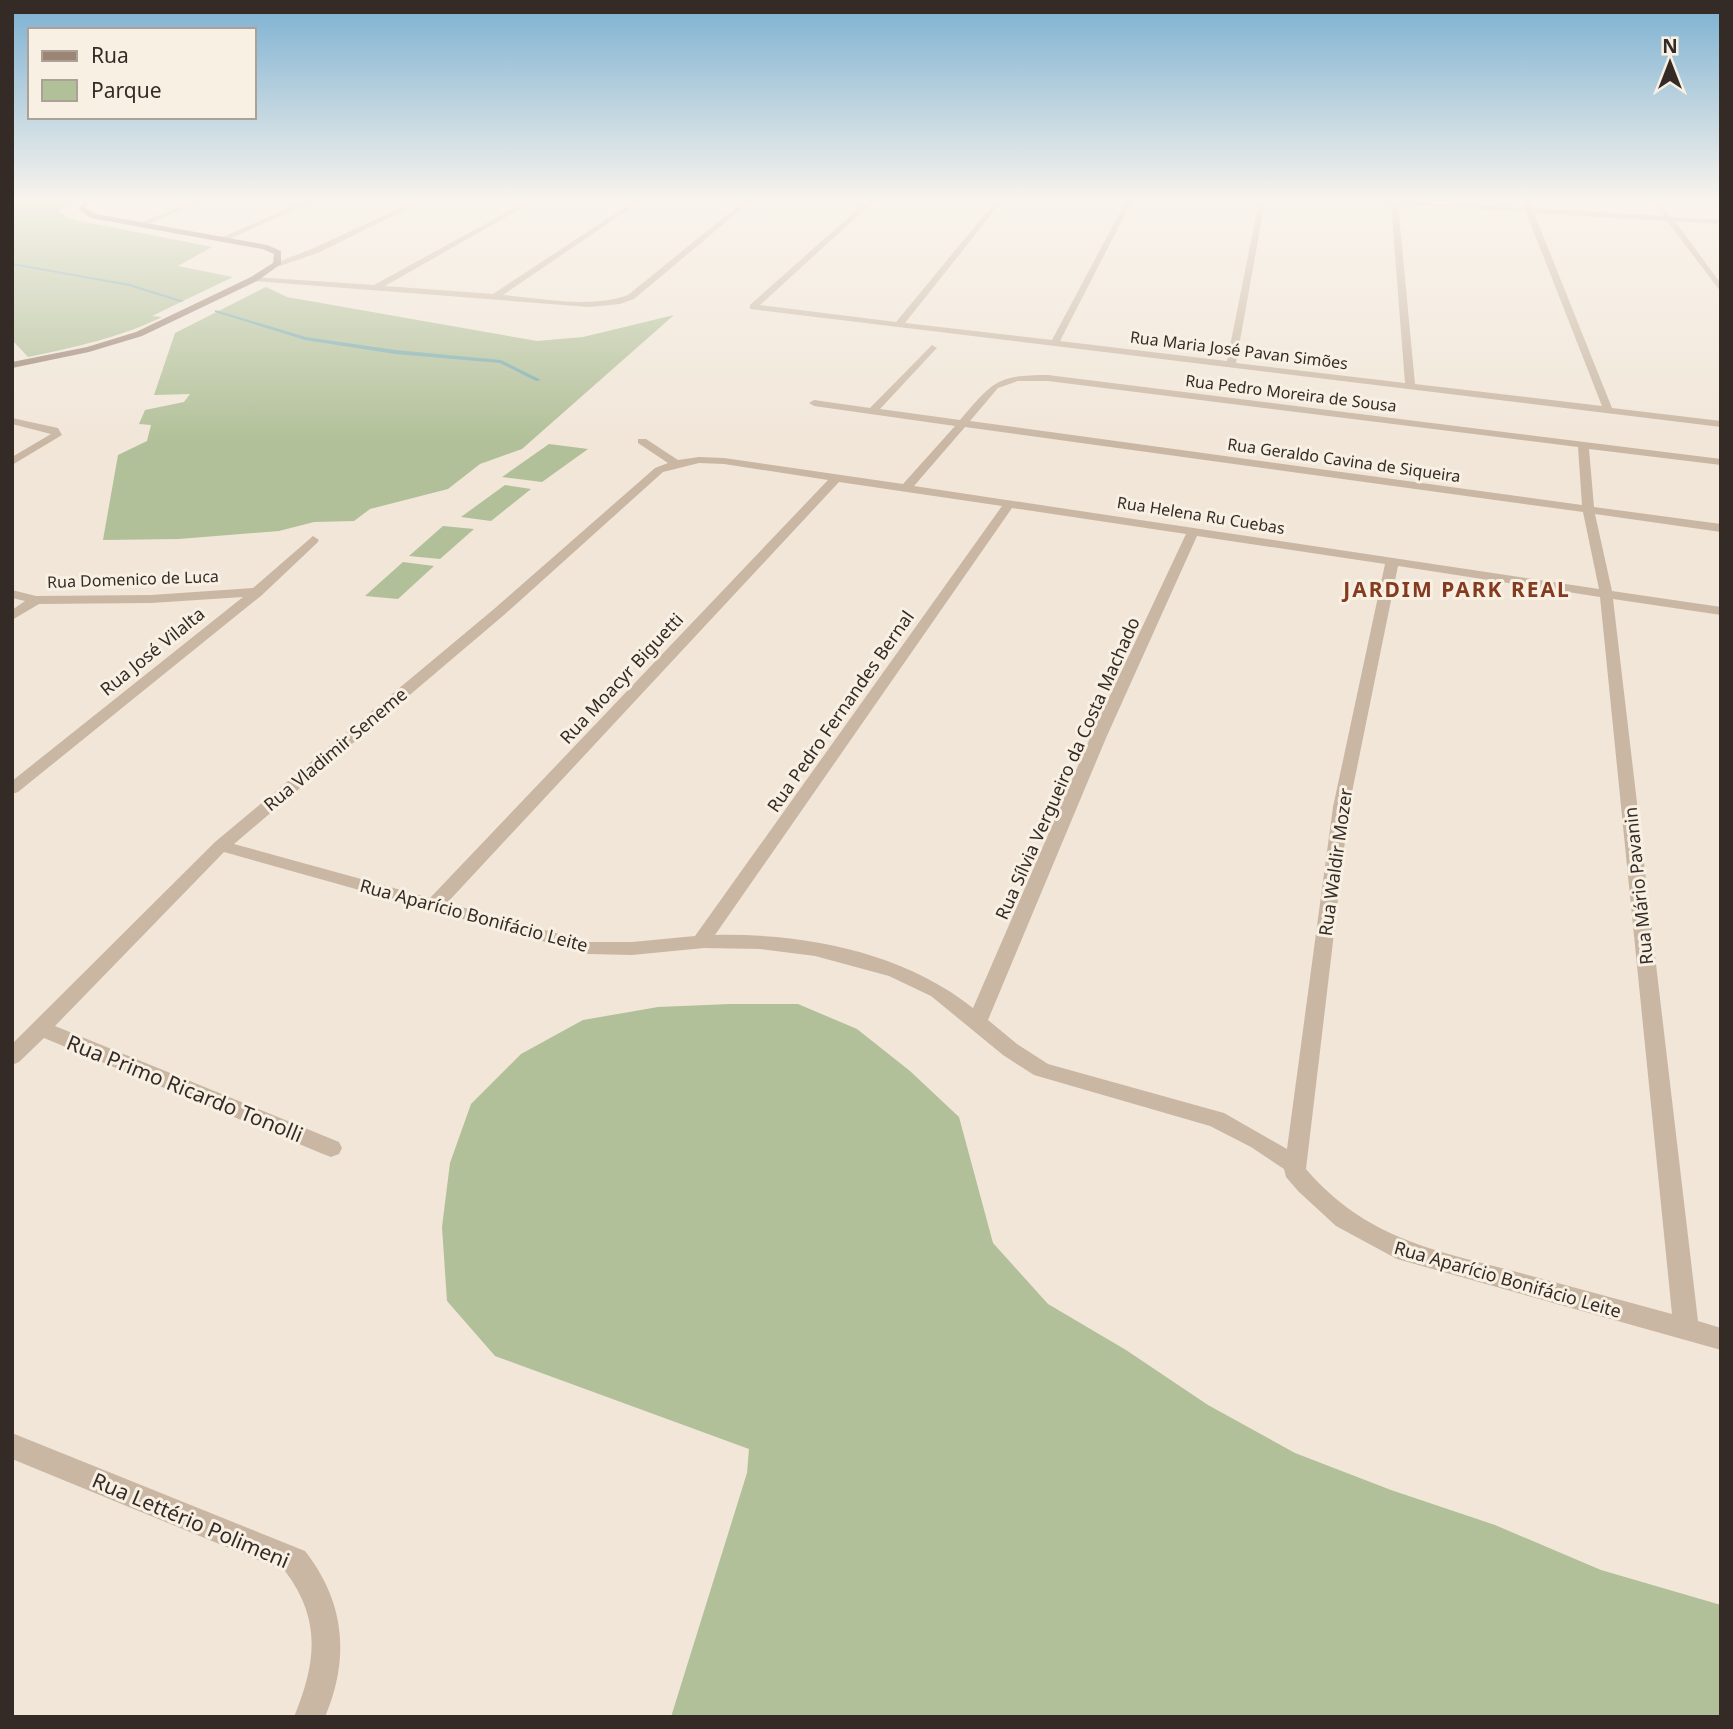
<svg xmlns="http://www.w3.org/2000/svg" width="1733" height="1729" viewBox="0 0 1733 1729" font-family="'Noto Sans',sans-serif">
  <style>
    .green { fill: #b1c098 }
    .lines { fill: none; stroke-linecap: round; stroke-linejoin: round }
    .stream { fill: #77aaae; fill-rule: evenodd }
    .street { fill: #c9b7a4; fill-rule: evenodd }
    .secondary { fill: #9d8576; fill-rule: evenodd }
    .labels { text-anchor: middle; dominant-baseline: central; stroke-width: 6; stroke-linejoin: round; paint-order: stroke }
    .far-street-label { font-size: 16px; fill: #352b26; stroke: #f9f0e4 }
    .street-label { font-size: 18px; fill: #352b26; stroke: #f9f0e4 }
    .far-district-label { font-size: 21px; font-weight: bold; letter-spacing: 2px; fill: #843b1f; stroke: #f9f0e4 }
    .near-street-label { font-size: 21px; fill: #352b26; stroke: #f9f0e4 }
  </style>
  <rect width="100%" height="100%" fill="#f1e6d8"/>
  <g class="green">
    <path d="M12 201H71L59 211 70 219 212 247 178 266 233 277 152 316 162 317C119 338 75 347 28 357L12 340Z"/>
    <path d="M266 287 287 297 537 341 583 337 674 315 522 449 480 464 448 489 370 509 354 521 314 522 279 531 179 539 103 540 118 455 147 441 151 425 139 424 145 410 184 402 190 394 154 395 175 333Z"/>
    <path d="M549 444 588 449 542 482 502 477Z"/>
    <path d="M505 485 531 489 491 521 461 517Z"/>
    <path d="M443 526 474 529 440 559 409 556Z"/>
    <path d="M403 562 434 566 398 599 365 596Z"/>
    <path d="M730 1004H798L857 1029 910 1071 959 1117 993 1243 1048 1304 1126 1350 1208 1405 1295 1453 1391 1490 1495 1525 1601 1570 1721 1605V1717H671L747 1473 749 1449 495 1356 447 1301 442 1227 450 1163 471 1104 521 1054 583 1020 658 1007Z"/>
  </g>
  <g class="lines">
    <g class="stream">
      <path d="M12 263 130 284 184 301 180 302 129 286 12 265Z"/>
      <path d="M215 310 306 337 395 350 501 360 541 380 536 381 500 363 395 354 305 340 215 312Z"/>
    </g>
    <g class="street">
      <path d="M194 201H202L142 227 135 225Z"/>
      <path d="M305 201H313L225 241 218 239Z"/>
      <path d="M415 201H423L320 252 280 266 273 264 314 248Z"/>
      <path d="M527 201H534L385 286 493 294 634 201H641L503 295C542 298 590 309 628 295L744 201H751L634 299 620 304 589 307 254 281 250 279 254 277 374 285Z"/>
      <path d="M867 201H874L760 305 896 322 996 201H1002L905 323 1052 340 1126 201H1132L1060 341 1227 361 1259 201H1265L1236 363 1405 383 1391 204 1378 201 1525 208 1523 202 1528 201 1532 208 1664 216 1653 201H1659L1671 217 1721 220V224L1675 221 1721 284V292L1667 221 1534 213 1612 408 1721 421V427L750 309V305ZM1398 204 1526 212 1602 406 1415 384Z"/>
      <path d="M932 345 937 348 935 350 880 409 960 420C993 382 996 375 1048 375L1721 459V465L1589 449 1594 507 1721 524V532L1595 514 1612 591 1721 607V615L1613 599 1698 1321 1721 1328V1350L1397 1259 1336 1226 1298 1191 1286 1177 1284 1169 1251 1147 1210 1126 1034 1075 1003 1055 931 996 889 976 815 956 760 949 704 948 632 955 588 954 224 852 55 1026 339 1142 342 1148 339 1154 331 1157 323 1154 44 1038 19 1062 12 1065V1044L215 842 494 609 655 468 668 463 638 443V439H646L678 460 699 457 724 458 903 484 955 426 814 406 809 403 814 400 870 408ZM1018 381H1048L1578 447 1582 505 970 421 998 388ZM965 427 1583 512 1599 589 914 486ZM699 463 724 464 828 480 430 898 234 844 504 615 663 472ZM839 482 1002 506 695 936 632 942H588L447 903ZM1012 508 1186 534 1090 738 973 1008C903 952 804 933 715 935ZM1197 536 1385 564 1333 807 1287 1149 1224 1113 1048 1064 1017 1044 988 1020 1106 738ZM1398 566 1600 597 1672 1314C1621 1300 1569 1286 1517 1272 1434 1250 1366 1239 1306 1169L1349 807Z"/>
      <path d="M12 418 58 428 62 435 12 465V457L51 434 12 424Z"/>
      <path d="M313 536 319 540 317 543 262 595 18 792 12 794V781L243 597 151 603 39 604 12 620V610L25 601 12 598V590L36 596 151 595 253 588Z"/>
      <path d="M12 1433 305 1551C345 1602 350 1658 325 1717H294C316 1663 322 1620 285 1571L12 1459Z"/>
    </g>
    <path class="secondary" d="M84 201H90L86 208 96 214 267 245 281 251V264L257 281 142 336 89 352 12 368V362L87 347 136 332 251 277 273 263 274 254 262 249 91 218 78 209Z"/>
  </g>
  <linearGradient id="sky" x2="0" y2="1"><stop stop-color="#7bb0d1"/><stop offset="0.45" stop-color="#f9f4ed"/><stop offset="1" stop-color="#f9f4ed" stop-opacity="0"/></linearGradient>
  <rect width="1733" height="443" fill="url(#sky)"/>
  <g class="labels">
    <g class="far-street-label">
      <text transform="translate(1239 350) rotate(7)">Rua Maria José Pavan Simões</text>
      <text transform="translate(1291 393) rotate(7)">Rua Pedro Moreira de Sousa</text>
      <text transform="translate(1344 460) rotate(8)">Rua Geraldo Cavina de Siqueira</text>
      <text transform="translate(1201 515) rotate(9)">Rua Helena Ru Cuebas</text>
      <text transform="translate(133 579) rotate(-2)">Rua Domenico de Luca</text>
    </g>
    <g class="street-label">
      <text transform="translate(152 651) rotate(-39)">Rua José Vilalta</text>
      <text transform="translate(621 678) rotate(-47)">Rua Moacyr Biguetti</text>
      <text transform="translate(840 711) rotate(-55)">Rua Pedro Fernandes Bernal</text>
      <text transform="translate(335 749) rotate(-40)">Rua Vladimir Seneme</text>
      <text transform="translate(1067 768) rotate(-66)">Rua Sílvia Vergueiro da Costa Machado</text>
      <text transform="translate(1335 862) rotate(-82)">Rua Waldir Mozer</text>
      <text transform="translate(1638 886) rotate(-96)">Rua Mário Pavanin</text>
      <text transform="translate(474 915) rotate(15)">Rua Aparício Bonifácio Leite</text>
      <text transform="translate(1508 1279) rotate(16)">Rua Aparício Bonifácio Leite</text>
    </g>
    <g class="far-district-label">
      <text x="1457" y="589">JARDIM PARK REAL</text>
    </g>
    <g class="near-street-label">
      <text transform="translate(185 1088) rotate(22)">Rua Primo Ricardo Tonolli</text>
      <text transform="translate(191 1520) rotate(23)">Rua Lettério Polimeni</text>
    </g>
  </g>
  <rect width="1733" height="1729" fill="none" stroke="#352b26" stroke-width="28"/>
  <rect x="28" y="28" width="228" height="91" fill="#f9f0e4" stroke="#aba198" stroke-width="2"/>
  <rect x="42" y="51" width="35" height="10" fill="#9d8576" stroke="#aba198" stroke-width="2"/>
  <text x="91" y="63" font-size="21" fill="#352b26">Rua</text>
  <rect x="42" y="80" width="35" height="21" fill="#b1c098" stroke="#aba198" stroke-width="2"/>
  <text x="91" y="98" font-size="21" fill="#352b26">Parque</text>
  <g transform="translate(1670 63)" stroke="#f9f0e4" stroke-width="5" paint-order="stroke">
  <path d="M0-5L12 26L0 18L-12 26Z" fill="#352b26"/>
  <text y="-10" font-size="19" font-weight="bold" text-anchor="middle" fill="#352b26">N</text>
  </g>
</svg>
